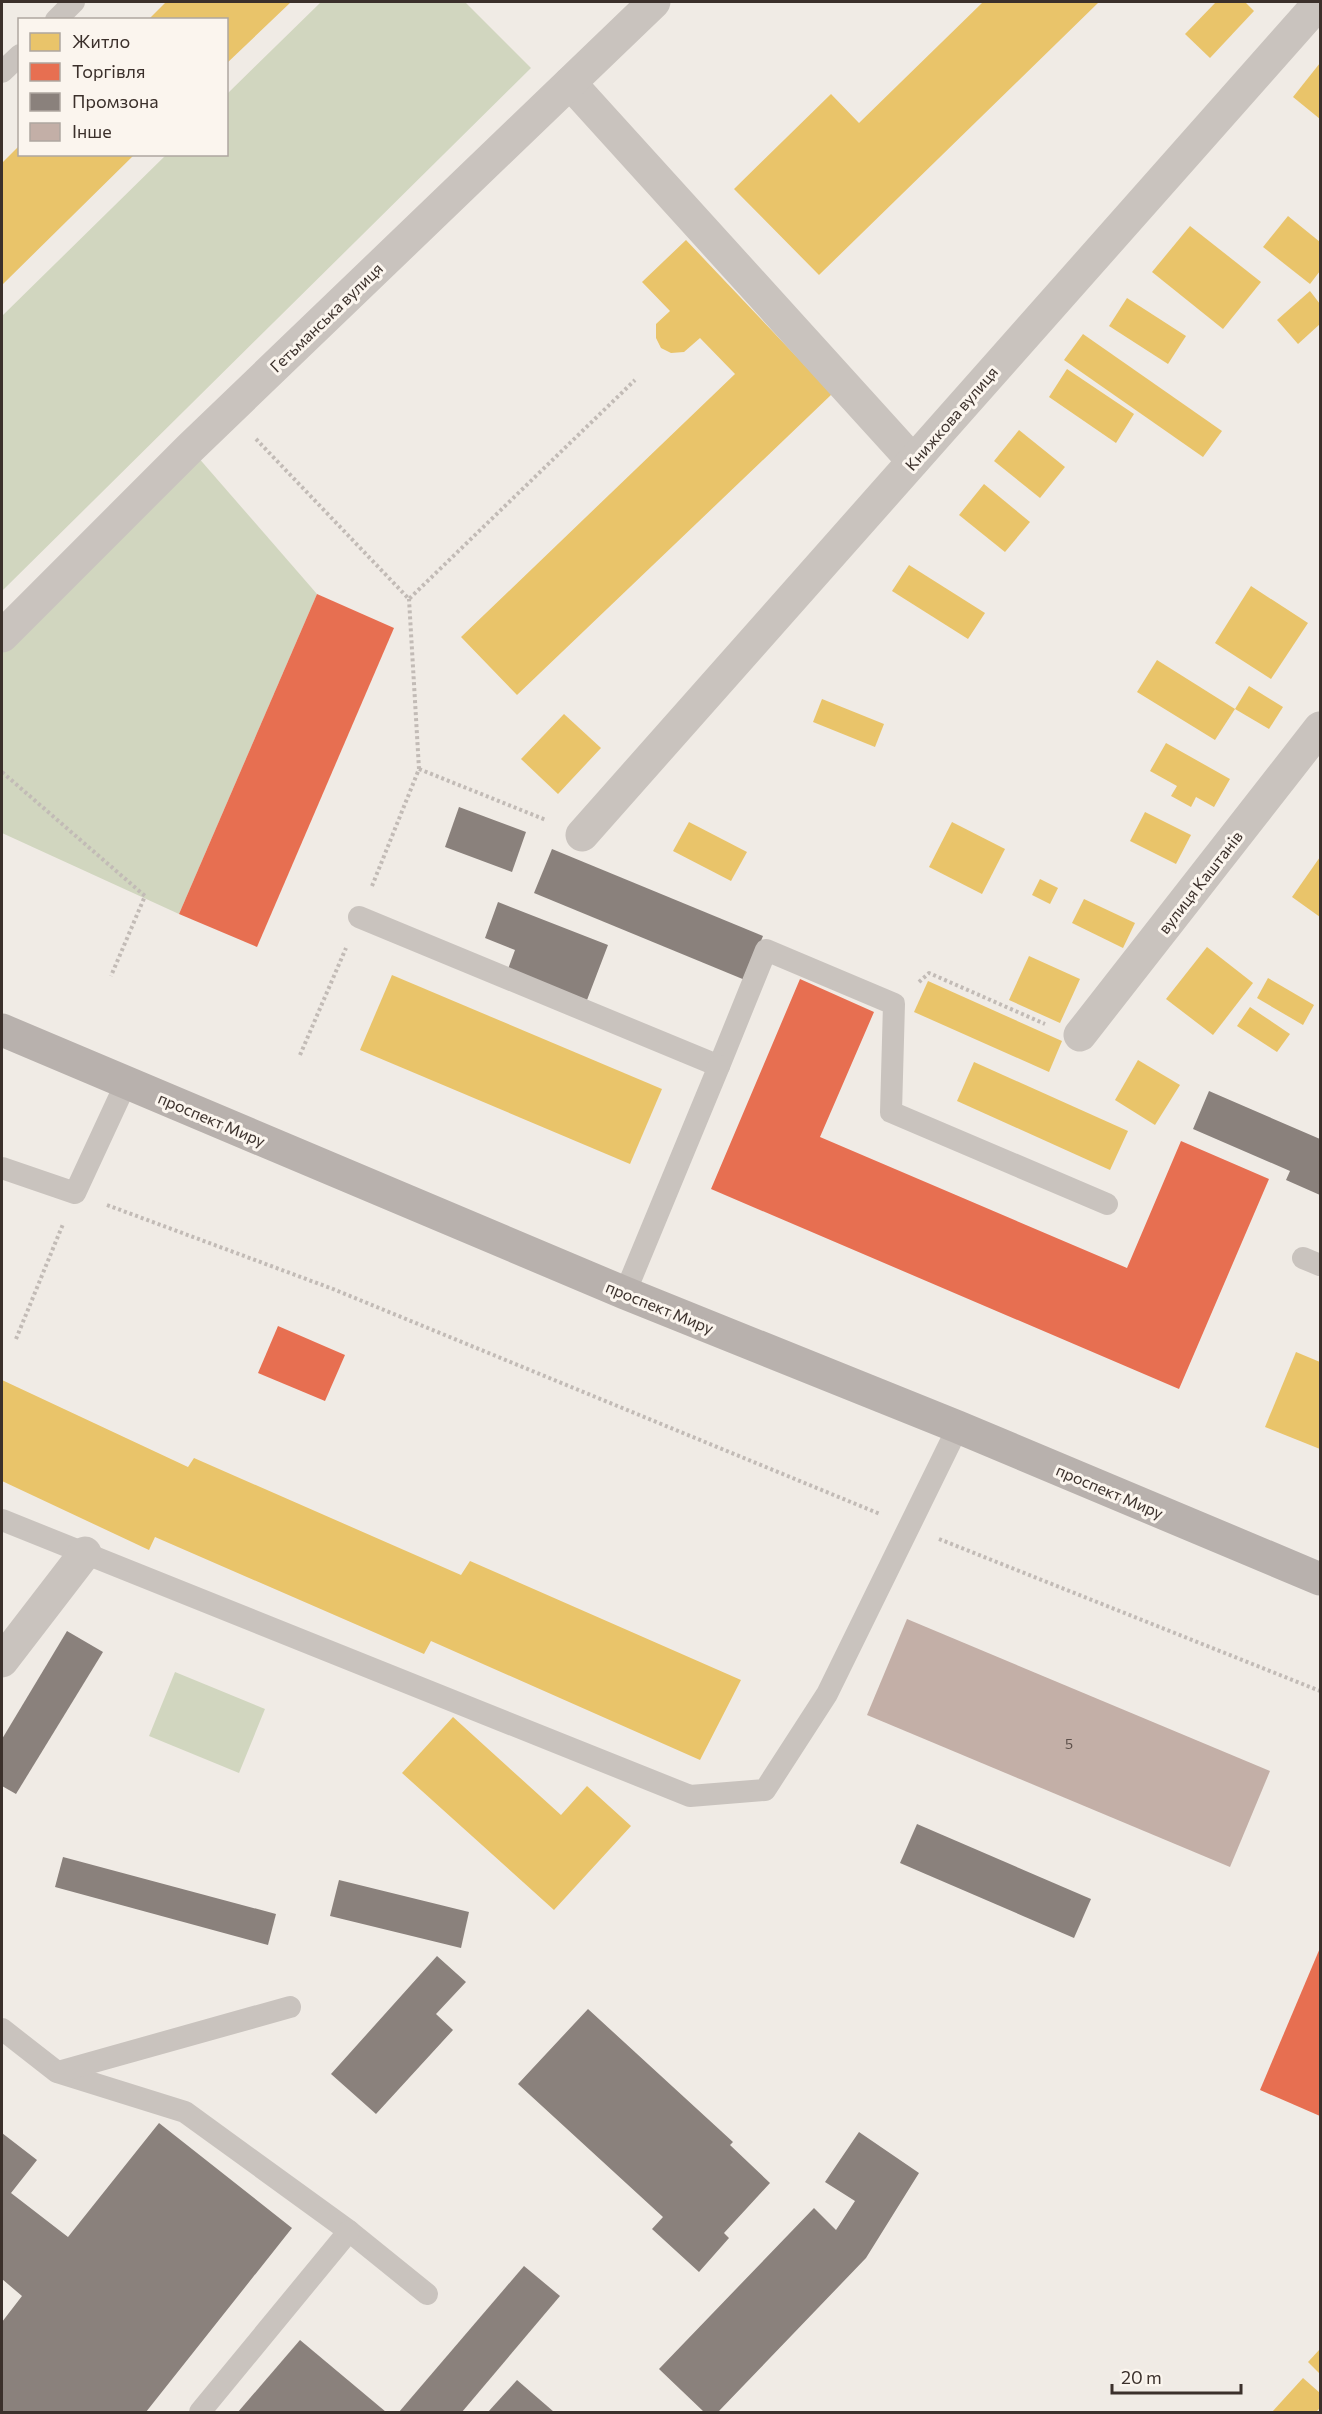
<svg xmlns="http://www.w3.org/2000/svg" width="1322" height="2414" viewBox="0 0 1322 2414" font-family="Commissioner,sans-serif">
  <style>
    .green { fill: #d1d6bf }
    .homes { fill: #e9c46a }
    .shops { fill: #e76f51 }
    .industry { fill: #8a817c }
    .building { fill: #c3afa7 }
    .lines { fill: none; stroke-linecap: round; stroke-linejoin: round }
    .path { stroke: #c2bbb6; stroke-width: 4; stroke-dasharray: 3 3; stroke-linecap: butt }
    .service { stroke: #c9c3be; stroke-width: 22 }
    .minor { stroke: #c9c3be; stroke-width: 33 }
    .tertiary { stroke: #c9c3be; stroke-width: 33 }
    .primary { stroke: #b8b1ad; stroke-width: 33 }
    .labels { text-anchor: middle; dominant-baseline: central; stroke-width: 6; stroke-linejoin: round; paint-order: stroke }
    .number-label { font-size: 14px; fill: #5d504a }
    .street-label { font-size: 16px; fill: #3b302b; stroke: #fbf5ee }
  </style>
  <rect width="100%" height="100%" fill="#f0ebe5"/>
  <g class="green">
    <path d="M321 2H465L531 68 3 590 2 588V316L166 155 226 154 227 94Z"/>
    <path d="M190 448 317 594 179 914 2 833V636Z"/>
    <path d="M175 1672 265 1709 239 1773 149 1736Z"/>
  </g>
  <g class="homes">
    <path d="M166 2H291L226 64V20H148Z"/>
    <path d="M983 2H1099L819 275 734 189 831 94 859 123Z"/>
    <path d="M1216 2H1245L1254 11 1210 58 1185 34Z"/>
    <path d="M1320 63V119L1293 97Z"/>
    <path d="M20 145V154H135L2 285V163Z"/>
    <path d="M1288 216 1320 242V271L1310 284 1263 247Z"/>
    <path d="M1190 226 1261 282 1223 329 1152 272Z"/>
    <path d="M686 240 832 394 517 695 461 637 735 374 700 338 684 352 671 353 661 348 656 338V324L670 311 642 282Z"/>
    <path d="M1310 291 1320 304V324L1298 344 1277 320Z"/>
    <path d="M1127 298 1186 336 1168 364 1109 326Z"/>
    <path d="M1083 334 1222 431 1203 457 1064 360Z"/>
    <path d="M1067 369 1134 414 1116 443 1049 397Z"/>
    <path d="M1019 430 1065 467 1040 498 994 461Z"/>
    <path d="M984 484 1030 522 1005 552 959 515Z"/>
    <path d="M909 565 985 613 968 639 892 591Z"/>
    <path d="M1251 586 1308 623 1271 679 1215 643Z"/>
    <path d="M1157 660 1235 709 1215 740 1137 692Z"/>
    <path d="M1249 686 1283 707 1269 729 1235 709Z"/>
    <path d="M822 699 884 724 875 747 813 722Z"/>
    <path d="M564 714 601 748 558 794 521 759Z"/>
    <path d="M1166 743 1230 779 1214 807 1196 797 1191 807 1171 796 1177 786 1150 771Z"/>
    <path d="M1145 812 1191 835 1176 864 1130 841Z"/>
    <path d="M689 822 747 852 731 881 673 851Z"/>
    <path d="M952 822 1005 849 982 894 929 867Z"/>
    <path d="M1320 857V917L1292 897Z"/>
    <path d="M1040 879 1058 888 1050 904 1032 895Z"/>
    <path d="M1084 899 1135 923 1123 948 1072 923Z"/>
    <path d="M1207 947 1253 983 1213 1035 1166 999Z"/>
    <path d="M1029 956 1080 979 1060 1023 1009 1000Z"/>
    <path d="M392 975 662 1089 630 1164 360 1050Z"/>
    <path d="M1268 978 1314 1005 1303 1025 1257 998Z"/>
    <path d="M928 981 1062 1041 1049 1072 914 1012Z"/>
    <path d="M1250 1007 1290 1034 1277 1052 1237 1026Z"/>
    <path d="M1138 1060 1180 1085 1155 1125 1115 1100Z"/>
    <path d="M974 1062 1128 1131 1110 1170 957 1101Z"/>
    <path d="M1296 1352 1320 1362V1449L1265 1427Z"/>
    <path d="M2 1380 188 1467 194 1458 461 1575 470 1561 741 1680 700 1760 431 1641 424 1654 155 1537 149 1550 2 1481Z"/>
    <path d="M453 1717 561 1815 587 1786 631 1826 554 1910 402 1773Z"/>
    <path d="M1320 2349V2374L1308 2362Z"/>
    <path d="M1303 2378 1320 2393V2408L1316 2412H1272Z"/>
  </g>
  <g class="shops">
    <path d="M317 594 394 628 257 947 179 914Z"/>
    <path d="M800 979 874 1012 820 1137 1127 1268 1181 1141 1269 1179 1179 1389 711 1189Z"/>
    <path d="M278 1326 345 1355 325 1401 258 1373Z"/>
    <path d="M1320 1948V2116L1260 2090Z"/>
  </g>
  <g class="industry">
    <path d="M459 807 526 832 512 872 445 847Z"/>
    <path d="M552 849 763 936 745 980 534 893Z"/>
    <path d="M498 902 608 945 587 1000 508 969 515 950 485 938Z"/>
    <path d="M1209 1091 1320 1139V1195L1286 1180 1290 1171 1193 1129Z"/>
    <path d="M67 1631 103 1652 16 1794 2 1786V1739Z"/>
    <path d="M917 1824 1091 1899 1074 1938 900 1863Z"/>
    <path d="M63 1857 276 1914 268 1945 55 1887Z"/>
    <path d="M339 1880 469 1912 461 1948 330 1916Z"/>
    <path d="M437 1956 466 1982 436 2014 453 2030 376 2114 331 2074Z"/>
    <path d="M588 2009 733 2142 730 2145 770 2183 724 2233 729 2238 699 2272 652 2229 663 2217 518 2084Z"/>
    <path d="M159 2123 292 2228 146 2412H2V2322L22 2296 2 2279V2133L37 2160 11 2193 68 2237Z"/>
    <path d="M859 2132 919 2173 866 2258 718 2412H704L659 2369 814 2208 836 2230 855 2201 825 2182Z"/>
    <path d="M524 2266 560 2296 462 2412H399Z"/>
    <path d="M300 2340 386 2412H238Z"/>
    <path d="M517 2380 554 2412H488Z"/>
  </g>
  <path class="building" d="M907 1619 1270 1771 1230 1867 867 1715Z"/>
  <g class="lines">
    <g class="path">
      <path d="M256 439 409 599 635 380"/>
      <path d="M419 769 546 820"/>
      <path d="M2 772 145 896 111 976"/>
      <path d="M372 886 419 769 409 599"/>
      <path d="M919 982 929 973 1045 1024"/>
      <path d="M300 1055 346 948"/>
      <path d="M107 1205 333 1289 880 1514"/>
      <path d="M16 1339 63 1224"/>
      <path d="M939 1539 1320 1691"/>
    </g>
    <g class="service">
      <path d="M56 20 74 2"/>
      <path d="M2 72 20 55"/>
      <path d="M359 917 719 1066 766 950 894 1004 891 1112 1107 1204"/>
      <path d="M2 1168 75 1193 126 1083"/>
      <path d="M1303 1258 1320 1265"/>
      <path d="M625 1293 719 1066"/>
      <path d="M2 1520 690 1796 765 1790 827 1694 958 1427"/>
      <path d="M2 2029 57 2072 185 2112 349 2231 427 2294"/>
      <path d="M58 2072 290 2007"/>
      <path d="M200 2412 349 2231"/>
    </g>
    <g class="minor">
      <path d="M570 83 913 461"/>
      <path d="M582 835 1320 2"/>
      <path d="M1080 1035 1320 728"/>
      <path d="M2 1661 85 1553"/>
    </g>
    <path class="tertiary" d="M2 636 190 448 654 2"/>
    <path class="primary" d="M2 1030 625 1293 958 1427 1320 1579"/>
  </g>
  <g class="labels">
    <g class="number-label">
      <text x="1069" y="1743">5</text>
    </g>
    <g class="street-label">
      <text transform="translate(326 317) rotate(-44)">Гетьманська вулиця</text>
      <text transform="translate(951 418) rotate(-49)">Книжкова вулиця</text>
      <text transform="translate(1200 882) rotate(-52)">вулиця Каштанів</text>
      <text transform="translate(212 1119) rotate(23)">проспект Миру</text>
      <text transform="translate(660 1307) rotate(22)">проспект Миру</text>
      <text transform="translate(1110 1491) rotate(23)">проспект Миру</text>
    </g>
  </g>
  <rect width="1322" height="2414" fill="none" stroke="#3b302b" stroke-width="6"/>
  <rect x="18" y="18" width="210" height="138" fill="#fbf5ee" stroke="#aea6a0" stroke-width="1.5"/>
  <rect x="30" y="33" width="30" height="18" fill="#e9c46a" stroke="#aea6a0" stroke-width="1.5"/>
  <text x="72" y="48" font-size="18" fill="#3b302b">Житло</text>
  <rect x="30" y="63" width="30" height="18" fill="#e76f51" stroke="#aea6a0" stroke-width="1.5"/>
  <text x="72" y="78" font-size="18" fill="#3b302b">Торгівля</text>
  <rect x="30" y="93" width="30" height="18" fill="#8a817c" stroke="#aea6a0" stroke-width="1.5"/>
  <text x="72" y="108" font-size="18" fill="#3b302b">Промзона</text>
  <rect x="30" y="123" width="30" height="18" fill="#c3afa7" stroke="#aea6a0" stroke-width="1.5"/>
  <text x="72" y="138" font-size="18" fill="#3b302b">Інше</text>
  <path d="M1112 2384v9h129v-9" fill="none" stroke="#3b302b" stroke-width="3"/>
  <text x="1121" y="2384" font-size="18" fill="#3b302b" stroke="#fbf5ee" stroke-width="4.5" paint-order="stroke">20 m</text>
</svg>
